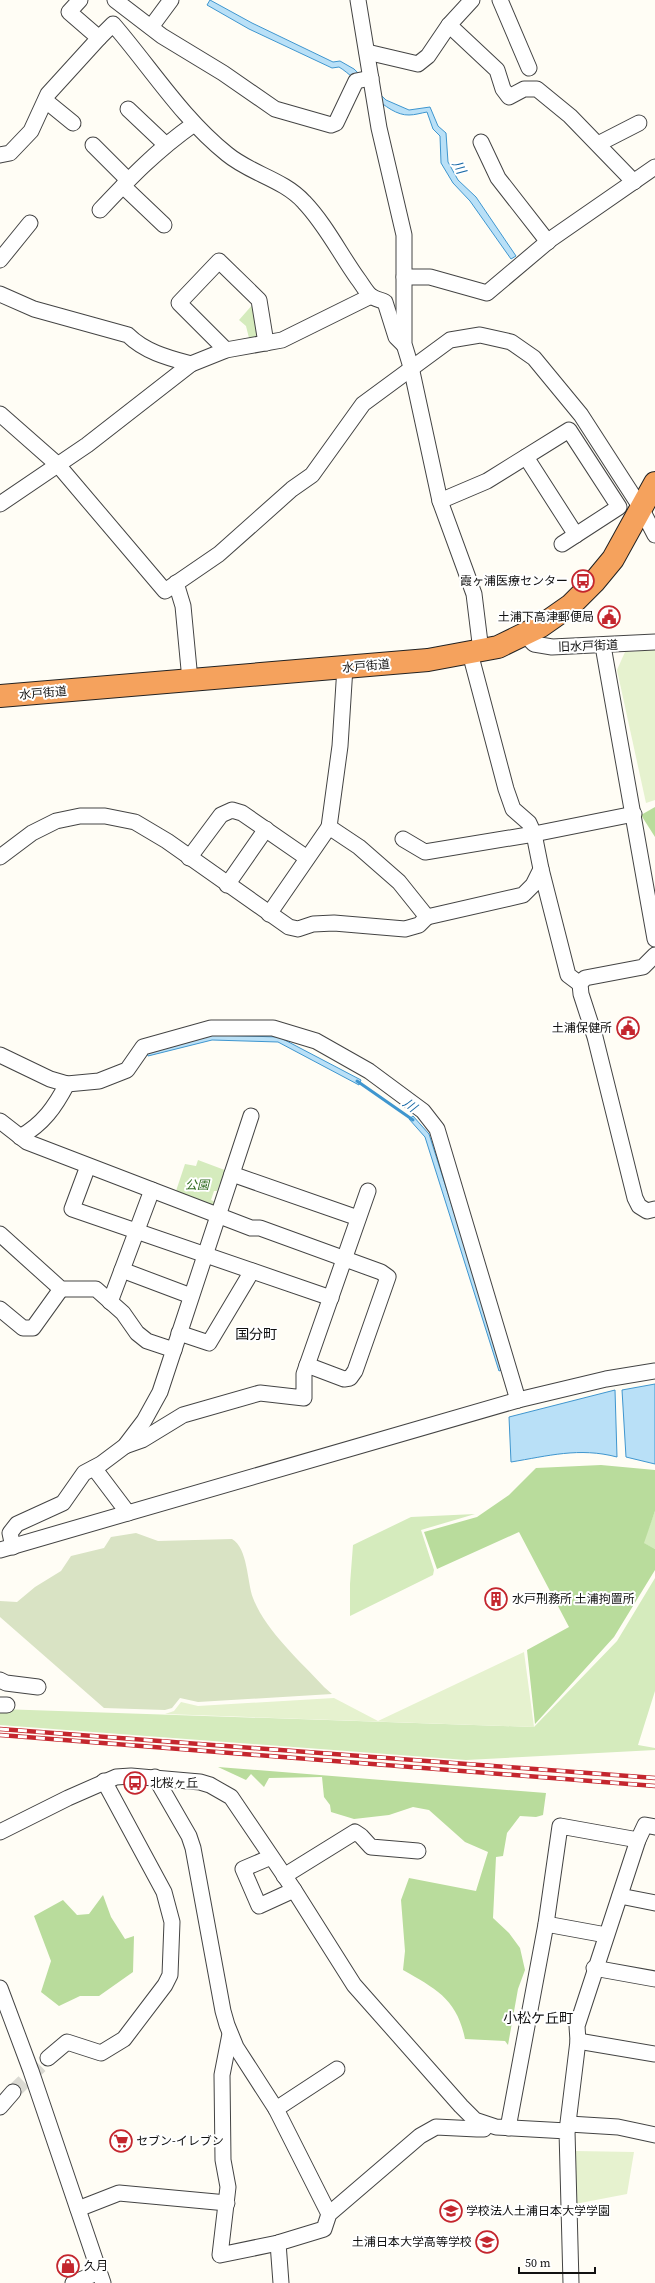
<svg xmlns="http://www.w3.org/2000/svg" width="655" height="2283" viewBox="0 0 655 2283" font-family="'Source Serif 4','Noto Sans JP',serif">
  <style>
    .green { fill: #d5ebbd }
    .forest { fill: #b9dc9c }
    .cemetery { fill: #d9e3c4 }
    .pitch { fill: #e6f2cf }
    .water { fill: #b9e0f7; stroke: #3f96cf }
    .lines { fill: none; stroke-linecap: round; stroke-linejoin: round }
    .stream { stroke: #3f96cf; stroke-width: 3 }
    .minor-tunnel { stroke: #dbdad3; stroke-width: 15; stroke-dasharray: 15 8; stroke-linecap: butt }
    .minor-casing { stroke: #444; stroke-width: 17 }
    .highway-casing { stroke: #222; stroke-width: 24 }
    .minor { stroke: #fff; stroke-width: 15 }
    .highway { stroke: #f5a25d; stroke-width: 22 }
    .rail-casing { stroke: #c4262e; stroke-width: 4.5 }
    .rail { stroke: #fff; stroke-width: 3; stroke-dasharray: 9; stroke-linecap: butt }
    .labels { text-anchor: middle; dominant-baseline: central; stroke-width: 4; stroke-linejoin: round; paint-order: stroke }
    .poi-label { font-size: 12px; fill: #111; stroke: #fff; text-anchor: start }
    .street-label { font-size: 12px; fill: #111; stroke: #fff }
    .park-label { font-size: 12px; font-style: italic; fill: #2f6b1f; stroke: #fff }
    .water-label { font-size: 13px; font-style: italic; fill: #1768a6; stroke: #fff }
    .quarter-label { font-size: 14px; fill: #111; stroke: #fff }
  </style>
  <rect width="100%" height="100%" fill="#fffdf5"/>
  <g class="green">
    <path d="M254 303 259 336 249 338 246 326 239 320Z"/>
    <path d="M198 1160 230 1172 226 1185 220 1183 217 1191H214L211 1200 219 1204 217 1210 174 1197 185 1164 196 1166Z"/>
    <path d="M655 1511V1549L643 1543Z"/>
    <path d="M475 1514 421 1530 434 1570 433 1575 350 1616V1584L353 1545 411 1517Z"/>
    <path d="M655 1578V1691L638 1745 655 1748V1750L466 1760 0 1725V1709L534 1727 617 1641Z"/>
  </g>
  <g class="forest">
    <path d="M655 807V837L641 815Z"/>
    <path d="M601 1465 655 1470V1511L644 1543 655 1549V1570L614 1637 535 1724 527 1650 569 1627 519 1532 437 1569 424 1532 477 1517 509 1495 536 1468Z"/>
    <path d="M218 1767 546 1793 543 1815 536 1817 520 1816 507 1833 503 1856 496 1857 493 1918 509 1933 520 1948 525 1970 518 1989 508 2045 505 2041 465 2039C457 1999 436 1989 403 1970L405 1951 401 1900 409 1878 476 1891 488 1852 465 1842 429 1810 413 1807 389 1815 354 1819 331 1812 330 1805 324 1797 322 1777 269 1778 264 1787 251 1774 246 1780Z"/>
    <path d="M103 1895 111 1917 125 1939 134 1936 133 1972 99 1996H80L59 2006 41 1992 51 1961 34 1916 63 1900 77 1915 89 1914Z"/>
  </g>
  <path class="cemetery" d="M136 1533 158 1541 232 1539C248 1548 247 1582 253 1598 265 1630 301 1662 324 1687L332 1694 198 1702 180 1698 172 1708 165 1710 104 1708 0 1617V1601L17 1602 35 1587 61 1571 71 1556 104 1548 111 1537Z"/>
  <g class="pitch">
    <path d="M655 650V800L646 803 617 670 625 652Z"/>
    <path d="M524 1652 534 1727 165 1714 174 1711 181 1702 198 1706 334 1698 378 1721Z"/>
    <path d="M575 2151 634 2152 627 2194 575 2204Z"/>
  </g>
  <g class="water">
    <path d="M210 0 252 23 333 62 340 61 354 69 386 100 409 110 430 107 438 126 446 133 448 162 458 180 476 197 516 256 511 259 470 201 453 183 441 163 440 136 433 129 427 112C421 113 415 115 409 115 386 116 359 79 339 67L332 68 249 29 207 5Z"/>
    <path d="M212 1035 279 1037 361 1080 359 1085 278 1042 212 1040 148 1056 146 1050Z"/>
    <path d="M413 1116 429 1134 504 1369 499 1371 425 1137 409 1119Z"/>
    <path d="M655 1384V1464L626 1457 622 1390Z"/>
    <path d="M615 1390 617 1457C579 1447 548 1456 511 1462L509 1417Z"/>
  </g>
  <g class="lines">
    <path class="stream" d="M357 1081 413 1120"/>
    <path class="minor-tunnel" d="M13 2092 48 2058"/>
    <g class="minor-casing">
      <g id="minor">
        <path d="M115 0 162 36 223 73 275 109 331 125 336 123 356 81 371 78"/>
        <path d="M358 0 379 128 404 235V344L411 367 440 501 474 594 481 651"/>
        <path d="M500 0 529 68"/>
        <path d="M449 25 497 70 503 89 509 97 524 89H537L570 116 634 182"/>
        <path d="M151 27 171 0"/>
        <path d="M99 38 113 24C151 68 182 118 227 154 251 174 283 179 304 202 326 225 340 254 358 279 362 284 366 292 371 296 375 299 381 300 385 302L396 337 403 344"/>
        <path d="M367 52 418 64 428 56 449 25 472 0"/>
        <path d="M46 101 73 123"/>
        <path d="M128 109 165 144"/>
        <path d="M481 142 498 178 548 242"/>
        <path d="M598 144 639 123"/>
        <path d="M93 145 128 180"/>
        <path d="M0 155 10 153 31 131 48 94 99 38 69 12 80 0"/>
        <path d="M123 186 164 225"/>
        <path d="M100 210C131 177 157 150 194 124"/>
        <path d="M0 260 30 223"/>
        <path d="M404 277H430L487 293 551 239 655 167"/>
        <path d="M0 294 34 309 128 335C145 352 169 358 191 364"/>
        <path d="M226 350 179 303 219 261 259 300 266 343"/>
        <path d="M0 414 58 465 165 591 219 554 292 489 312 475 363 404 450 340 480 335 511 342 534 358 581 415 641 508 655 535"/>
        <path d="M526 457 576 535"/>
        <path d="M440 501 487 481 569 430 619 507 562 544"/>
        <path d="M0 504 87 445 191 364 226 350 282 340 371 296"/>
        <path d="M176 583 183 606 190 680"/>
        <path d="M525 635 534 644 552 647 655 642"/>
        <path d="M603 646 655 939"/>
        <path d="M470 653 506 789 513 809 529 823 534 834 541 869"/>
        <path d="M345 667 340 746 329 827 359 847 399 882 427 917 523 895 533 885 541 869 568 975 580 984"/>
        <path d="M403 839 425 852 534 834 634 814"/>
        <path d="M0 857 32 833 56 821 80 816H105L135 822 167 841 289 927 298 929 313 924 334 923 405 929 419 925 427 917"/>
        <path d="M189 858 221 815 232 810 242 813 307 858"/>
        <path d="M227 885 266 829"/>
        <path d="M269 914 329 827"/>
        <path d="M655 955 643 967 585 978 580 984 581 994 595 1037 635 1198 639 1206 647 1211 655 1209"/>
        <path d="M0 1055 50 1079 67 1084 99 1081 127 1070 143 1047 211 1028H273L316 1041 369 1071 423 1111 437 1129 518 1400"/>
        <path d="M0 1121 27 1142 251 1228H260L381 1272 388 1277 355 1371 350 1378 344 1379 307 1365"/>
        <path d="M20 1137C43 1124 55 1107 67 1084"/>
        <path d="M88 1166 72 1209 331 1298"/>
        <path d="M232 1174 358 1218"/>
        <path d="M0 1234 61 1289H96L123 1313 137 1333 147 1341 174 1350"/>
        <path d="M122 1270 191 1296"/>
        <path d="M110 1302 152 1190"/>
        <path d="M0 1309 23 1328H33L61 1289"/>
        <path d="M179 1333 209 1343 252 1271"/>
        <path d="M125 1446 142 1440 183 1415 260 1393 304 1398V1374L368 1191"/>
        <path d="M94 1468 128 1513"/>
        <path d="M13 1547 10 1533 17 1524 63 1503 84 1473 101 1464 125 1446 144 1421 160 1392 251 1116"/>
        <path d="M0 1550 518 1400 606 1379 655 1371"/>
        <path d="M0 1680 6 1683 38 1687"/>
        <path d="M0 1705H7"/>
        <path d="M155 1777 189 1836 193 1848 223 2011 227 2025 236 2047 276 2109 329 2214"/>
        <path d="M0 1832 68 1798 116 1777 131 1776 200 1782 210 1785 231 1797 294 1890 354 1985 461 2106 475 2120 496 2127 567 2131 571 2283"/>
        <path d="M271 1857 243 1869 259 1906 294 1890"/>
        <path d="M284 1876 355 1832 361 1836 371 1847 418 1851"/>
        <path d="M620 1896 655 1903"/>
        <path d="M546 1924 606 1935"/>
        <path d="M594 1968 655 1979"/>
        <path d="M0 1988 31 2071 103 2283"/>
        <path d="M230 2034 222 2075 223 2160 228 2187 220 2255 278 2243 324 2229 329 2214 420 2136 436 2127 477 2129H484L487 2125"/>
        <path d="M578 2041 655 2054"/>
        <path d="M48 2058 67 2042 101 2053 124 2039 165 1985 170 1975 172 1922 164 1892 104 1781"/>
        <path d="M0 2107 13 2092"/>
        <path d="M276 2109 337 2069"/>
        <path d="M569 2124 618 2127 655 2135"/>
        <path d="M508 2128 546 1924 560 1826 638 1840"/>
        <path d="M567 2131 578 2041 577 2026 638 1840 645 1825 655 1827"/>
        <path d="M78 2209 119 2193 227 2203"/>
        <path d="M278 2243 281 2283"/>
        <path d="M73 2283 99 2272"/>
      </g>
    </g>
    <g class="highway-casing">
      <path id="highway" d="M0 696 428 660 498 647 541 626 571 605 594 582 613 559 655 483"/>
    </g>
    <use href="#minor" class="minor"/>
    <use href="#highway" class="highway"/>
    <g class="rail-casing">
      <g id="rail">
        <path d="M0 1729 655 1778"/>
        <path d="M0 1735 655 1786"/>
      </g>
    </g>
    <use href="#rail" class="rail"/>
  </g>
  <defs>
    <g id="bus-ring" transform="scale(1.15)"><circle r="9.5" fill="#fff" stroke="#c4262e" stroke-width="1.5"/><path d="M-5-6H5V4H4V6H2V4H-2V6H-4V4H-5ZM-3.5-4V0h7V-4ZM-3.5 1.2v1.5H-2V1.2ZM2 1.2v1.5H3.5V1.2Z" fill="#c4262e"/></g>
    <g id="civic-ring" transform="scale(1.15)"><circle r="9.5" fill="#fff" stroke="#c4262e" stroke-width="1.5"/><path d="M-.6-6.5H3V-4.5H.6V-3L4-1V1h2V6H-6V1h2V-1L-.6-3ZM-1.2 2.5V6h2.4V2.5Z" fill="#c4262e"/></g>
    <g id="building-ring" transform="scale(1.15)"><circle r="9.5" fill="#fff" stroke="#c4262e" stroke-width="1.5"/><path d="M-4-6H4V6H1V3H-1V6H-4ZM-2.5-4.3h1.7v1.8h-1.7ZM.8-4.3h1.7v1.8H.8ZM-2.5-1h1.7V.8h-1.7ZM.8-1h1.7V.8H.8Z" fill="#c4262e"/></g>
    <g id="supermarket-ring" transform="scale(1.15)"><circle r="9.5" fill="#fff" stroke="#c4262e" stroke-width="1.5"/><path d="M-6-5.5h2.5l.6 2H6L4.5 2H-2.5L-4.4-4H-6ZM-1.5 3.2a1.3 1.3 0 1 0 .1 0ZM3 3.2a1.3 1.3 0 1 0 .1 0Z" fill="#c4262e"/></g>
    <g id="school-ring" transform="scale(1.15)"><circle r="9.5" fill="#fff" stroke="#c4262e" stroke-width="1.5"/><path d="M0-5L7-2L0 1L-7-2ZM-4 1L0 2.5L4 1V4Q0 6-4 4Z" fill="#c4262e"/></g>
    <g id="shop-ring" transform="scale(1.15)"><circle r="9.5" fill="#fff" stroke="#c4262e" stroke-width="1.5"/><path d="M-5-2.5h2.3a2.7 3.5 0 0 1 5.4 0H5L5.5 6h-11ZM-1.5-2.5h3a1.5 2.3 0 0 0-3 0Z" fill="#c4262e"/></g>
  </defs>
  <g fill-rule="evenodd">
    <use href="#bus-ring" x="583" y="581"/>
    <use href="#civic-ring" x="609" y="617"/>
    <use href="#civic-ring" x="628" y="1028"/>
    <use href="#building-ring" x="496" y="1599"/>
    <use href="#bus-ring" x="135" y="1783"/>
    <use href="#supermarket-ring" x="121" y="2141"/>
    <use href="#school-ring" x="451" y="2211"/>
    <use href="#school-ring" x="487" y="2242"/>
    <use href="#shop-ring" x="68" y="2266"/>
  </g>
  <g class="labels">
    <g class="poi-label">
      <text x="568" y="581" text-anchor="end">霞ヶ浦医療センター</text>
      <text x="594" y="617" text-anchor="end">土浦下高津郵便局</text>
      <text x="612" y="1028" text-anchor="end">土浦保健所</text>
      <text x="512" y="1599">水戸刑務所 土浦拘置所</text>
      <text x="150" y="1783">北桜ヶ丘</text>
      <text x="136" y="2141">セブン-イレブン</text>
      <text x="466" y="2211">学校法人土浦日本大学学園</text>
      <text x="472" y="2242" text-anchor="end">土浦日本大学高等学校</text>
      <text x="84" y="2266">久月</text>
    </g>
    <g class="street-label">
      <text transform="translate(588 646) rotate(-2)">旧水戸街道</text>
      <text transform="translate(366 666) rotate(-5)">水戸街道</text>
      <text transform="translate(43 693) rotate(-5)">水戸街道</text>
    </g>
    <g class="park-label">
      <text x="197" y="1185">公園</text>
    </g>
    <g class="water-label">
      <text transform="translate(459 167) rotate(61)">川</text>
      <text transform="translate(410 1105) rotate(37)">川</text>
    </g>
    <g class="quarter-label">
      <text x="256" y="1334">国分町</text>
      <text x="538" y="2018">小松ケ丘町</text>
    </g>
  </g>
  <path d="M519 2267v6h76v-6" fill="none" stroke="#111111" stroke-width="2"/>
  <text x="525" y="2267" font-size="12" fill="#111111" stroke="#ffffff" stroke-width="3" paint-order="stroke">50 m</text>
</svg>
